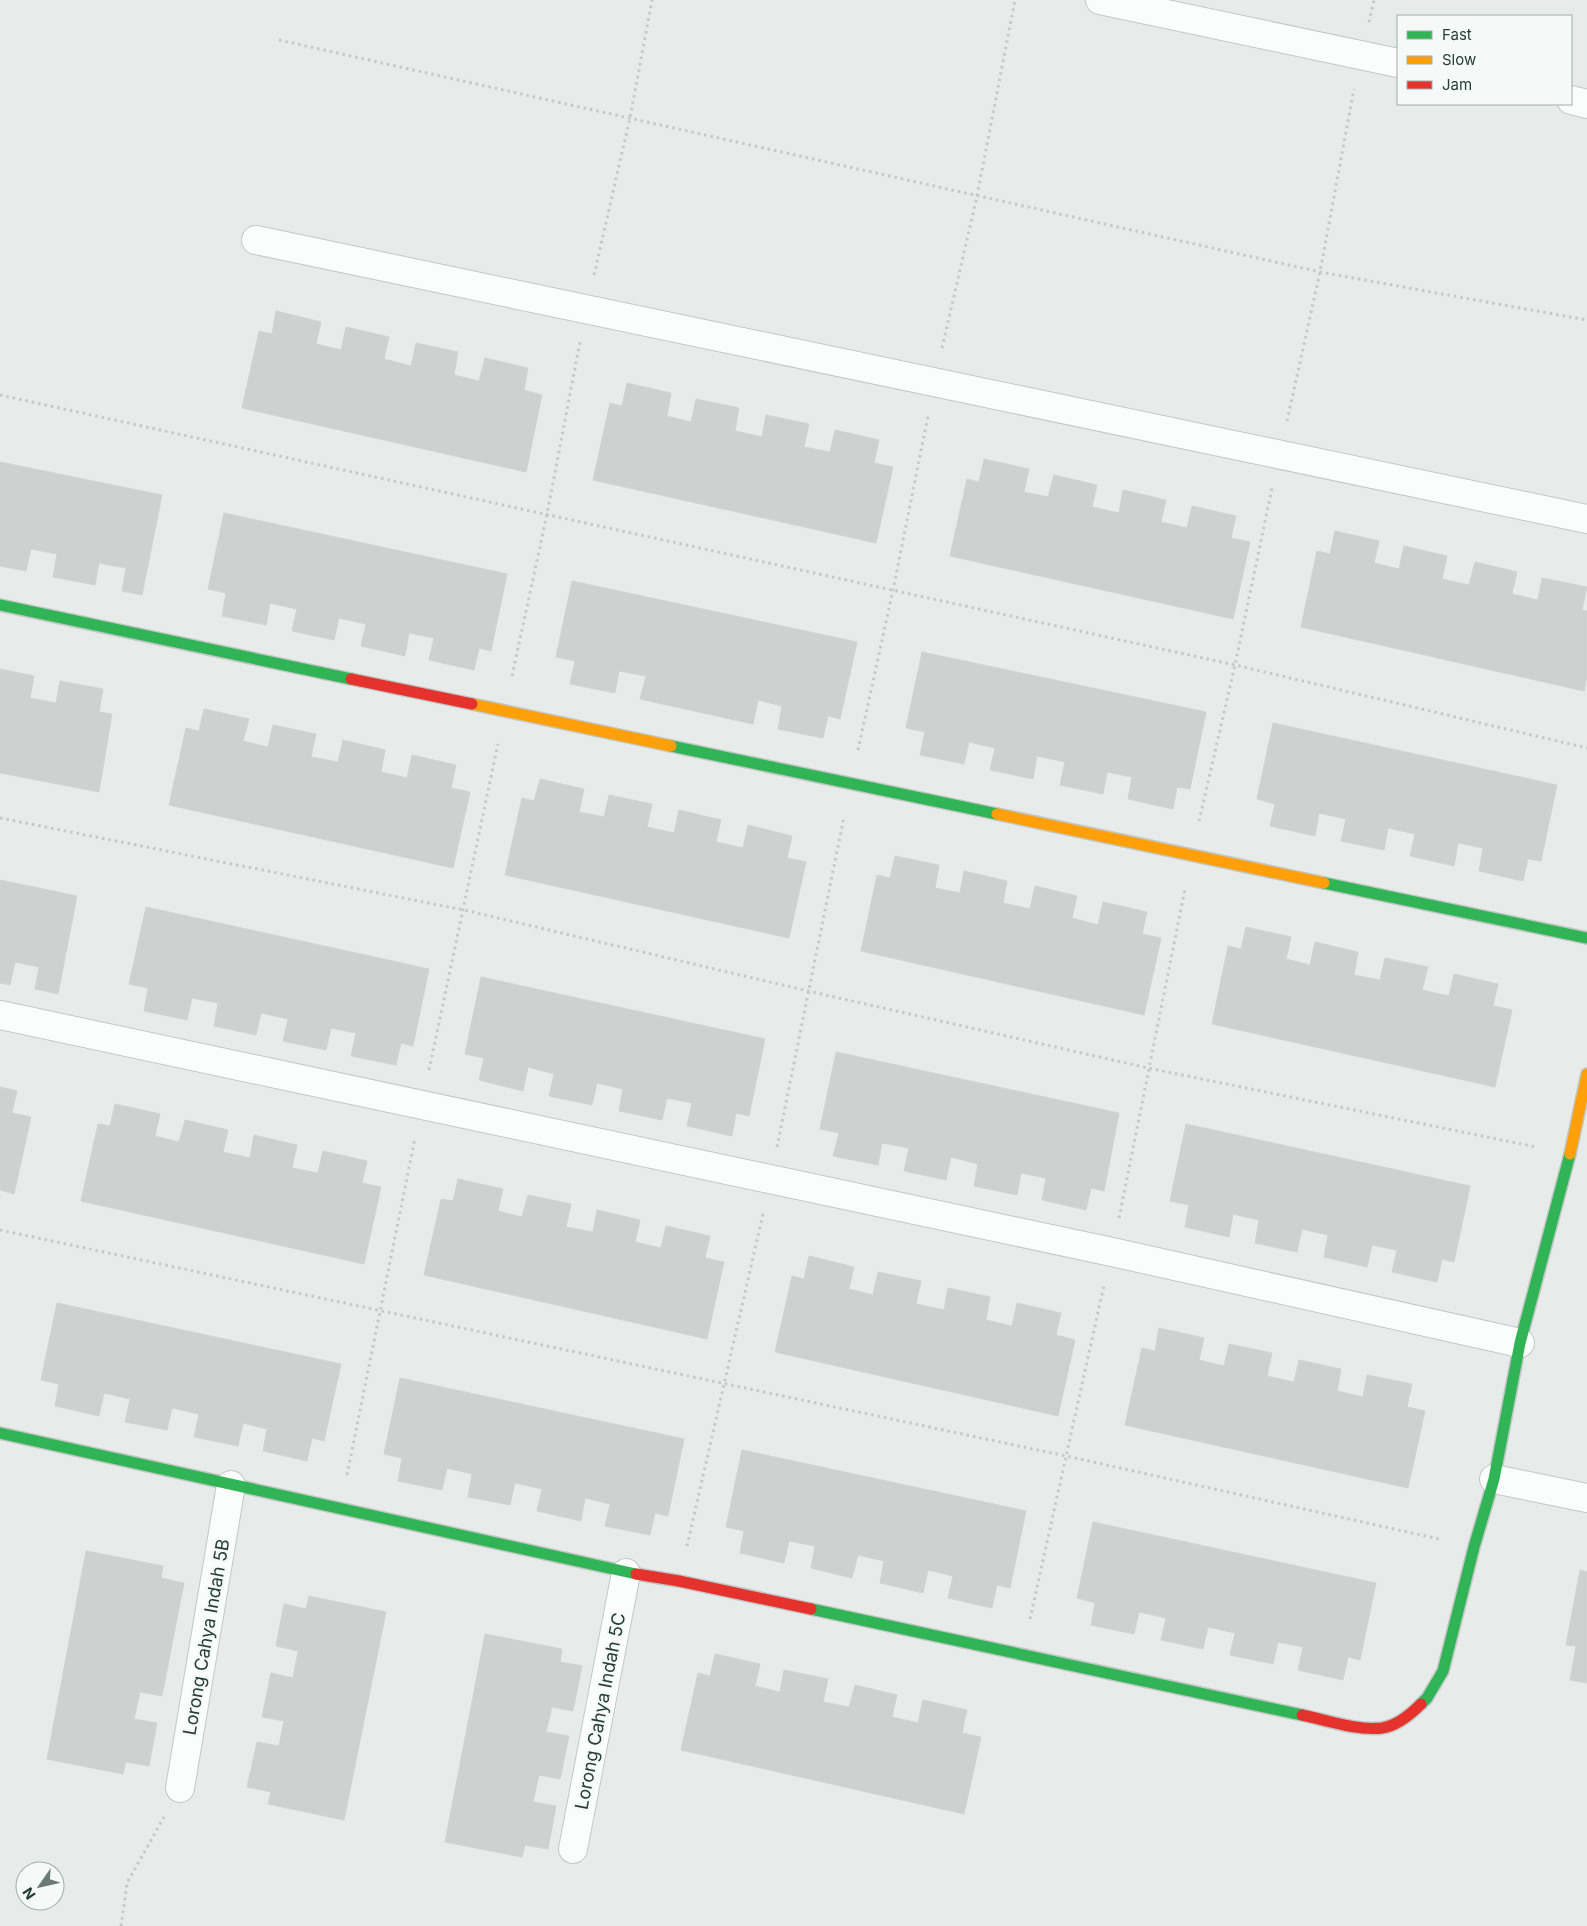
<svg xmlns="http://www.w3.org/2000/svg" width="1587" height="1926" viewBox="0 0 1587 1926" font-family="Inter,sans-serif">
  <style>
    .building { fill: #cdd2d0; stroke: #d0d4d2 }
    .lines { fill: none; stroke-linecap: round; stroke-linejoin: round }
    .street-casing { stroke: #c4c8c6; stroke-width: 30 }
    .fast-casing { stroke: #c2c8c6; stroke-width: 14 }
    .slow-casing { stroke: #c2c8c6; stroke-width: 14 }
    .jam-casing { stroke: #c2c8c6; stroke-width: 14 }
    .path { stroke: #c3cac7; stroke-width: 3; stroke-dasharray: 2.5 4; stroke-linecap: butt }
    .street { stroke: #fbfcfc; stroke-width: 28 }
    .fast { stroke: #30b455; stroke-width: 11 }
    .slow { stroke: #ff9f0a; stroke-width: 11 }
    .jam { stroke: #e5322d; stroke-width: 11 }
    .labels { text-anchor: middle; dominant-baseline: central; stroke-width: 5; stroke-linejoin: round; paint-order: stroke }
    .street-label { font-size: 18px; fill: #263d37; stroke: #f5f9f7 }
  </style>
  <rect width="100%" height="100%" fill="#e7ebe9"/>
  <g class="building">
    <path d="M276 311 321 322 316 344 341 350 346 327 389 337 384 359 411 366 416 343 458 352 454 375 479 381 485 358 528 368 524 390 542 395 526 472 242 408 259 331 272 334Z"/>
    <path d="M627 383 671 393 667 416 691 422 696 399 739 408 735 431 762 437 766 415 809 424 804 447 830 452 835 430 879 440 874 463 893 467 876 543 593 480 610 403 622 406Z"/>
    <path d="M984 459 1029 469 1024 492 1048 497 1054 475 1097 485 1092 507 1119 513 1123 490 1166 500 1161 522 1187 528 1192 506 1236 516 1231 538 1250 542 1233 619 950 556 967 479 979 482Z"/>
    <path d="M0 462 162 495 142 595 122 591 126 568 99 563 95 585 53 577 57 554 31 549 26 571 0 566Z"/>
    <path d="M224 513 507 574 491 651 479 648 474 670 429 660 434 638 409 633 405 656 361 646 366 624 339 618 334 640 292 631 297 609 270 603 266 625 222 616 226 593 208 589Z"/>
    <path d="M1335 531 1379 541 1374 563 1399 569 1404 546 1447 556 1442 579 1469 585 1475 562 1517 572 1512 594 1538 600 1542 578 1587 587 1582 610 1587 611V676L1584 691 1301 627 1317 551 1330 554Z"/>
    <path d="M572 581 857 642 840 719 828 716 823 738 778 729 782 706 758 700 753 724 640 699 646 676 619 671 615 693 570 684 575 661 556 657Z"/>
    <path d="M922 652 1206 712 1190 789 1177 787 1173 809 1128 799 1132 777 1107 772 1103 794 1060 785 1065 762 1037 756 1033 779 990 770 995 748 969 742 964 764 920 755 925 732 906 728Z"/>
    <path d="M0 669 34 676 30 698 56 703 60 681 103 689 99 712 112 714 99 792 0 773Z"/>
    <path d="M204 709 249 719 243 741 268 747 273 725 316 734 311 757 338 762 343 740 385 750 381 772 407 778 412 755 456 765 451 788 470 792 453 868 169 805 186 728 199 731Z"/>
    <path d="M1273 723 1557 785 1541 861 1528 859 1523 881 1479 871 1483 848 1458 843 1454 866 1410 856 1415 834 1388 828 1384 850 1341 841 1346 819 1319 813 1315 836 1270 826 1275 804 1257 799Z"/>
    <path d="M540 779 584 789 579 812 604 817 609 795 652 804 647 827 674 833 679 810 721 820 716 842 743 848 748 825 792 836 787 858 806 862 789 938 505 875 522 798 534 801Z"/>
    <path d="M895 856 939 865 935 888 960 893 964 871 1007 881 1003 903 1030 909 1035 886 1077 896 1072 918 1098 925 1103 902 1147 912 1142 934 1161 938 1144 1015 861 951 877 875 890 878Z"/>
    <path d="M0 880 77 896 58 994 35 989 39 967 15 962 10 985 0 983Z"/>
    <path d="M146 907 429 969 413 1046 401 1043 396 1065 351 1056 356 1033 331 1028 326 1050 283 1041 288 1019 261 1013 256 1035 214 1026 218 1003 192 998 187 1020 144 1011 148 988 129 984Z"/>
    <path d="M1246 927 1291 937 1286 959 1310 965 1315 942 1358 952 1354 975 1380 980 1385 958 1428 967 1422 990 1449 996 1454 974 1498 984 1493 1006 1512 1010 1495 1087 1212 1024 1228 946 1241 949Z"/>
    <path d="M481 977 765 1039 749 1116 736 1113 732 1136 687 1126 692 1103 667 1098 662 1120 619 1111 623 1089 597 1083 592 1105 549 1096 554 1074 528 1067 523 1091 479 1080 484 1058 465 1054Z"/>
    <path d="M836 1052 1119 1113 1104 1191 1091 1188 1086 1210 1042 1200 1046 1178 1021 1173 1017 1195 974 1186 978 1164 951 1157 946 1180 904 1171 909 1148 882 1143 878 1165 833 1156 839 1133 820 1129Z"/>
    <path d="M0 1087 17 1091 12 1113 31 1117 14 1194 0 1190Z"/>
    <path d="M115 1104 160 1114 155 1136 179 1142 185 1120 228 1130 223 1152 250 1158 254 1135 297 1145 292 1168 318 1173 323 1151 367 1161 362 1183 381 1187 364 1264 81 1201 98 1124 110 1126Z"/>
    <path d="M1186 1124 1470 1186 1454 1262 1442 1259 1437 1282 1392 1272 1397 1250 1372 1245 1367 1267 1324 1257 1328 1235 1302 1229 1297 1252 1255 1243 1259 1220 1233 1214 1229 1237 1185 1227 1189 1205 1170 1201Z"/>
    <path d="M458 1179 503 1189 498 1211 522 1217 528 1195 571 1204 566 1227 593 1232 597 1210 640 1220 635 1242 661 1248 666 1226 710 1236 705 1258 724 1262 707 1339 424 1275 441 1199 453 1201Z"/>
    <path d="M809 1256 854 1267 849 1289 873 1295 878 1272 921 1281 916 1304 944 1310 948 1288 990 1297 986 1320 1012 1326 1017 1303 1061 1313 1056 1335 1075 1340 1058 1416 775 1352 792 1276 804 1279Z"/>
    <path d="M57 1303 341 1364 324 1441 312 1438 307 1461 263 1451 267 1429 243 1423 238 1446 194 1437 199 1414 172 1408 167 1430 125 1422 130 1399 104 1393 99 1416 55 1406 59 1384 41 1380Z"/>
    <path d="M1159 1328 1204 1338 1199 1360 1224 1366 1229 1344 1272 1353 1267 1376 1294 1382 1299 1360 1341 1369 1337 1391 1363 1397 1367 1375 1412 1384 1407 1407 1425 1411 1408 1488 1125 1425 1142 1348 1155 1351Z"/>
    <path d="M400 1378 684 1439 668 1516 655 1513 650 1535 605 1526 610 1504 585 1498 581 1521 537 1511 542 1489 515 1483 510 1505 468 1497 472 1474 447 1468 442 1490 398 1481 402 1458 384 1454Z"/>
    <path d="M742 1450 1026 1511 1010 1588 997 1585 992 1608 948 1598 953 1576 928 1570 923 1593 880 1583 884 1561 858 1555 852 1578 811 1568 815 1546 789 1541 784 1563 740 1553 744 1531 726 1527Z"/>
    <path d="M1093 1522 1376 1583 1360 1660 1348 1657 1343 1680 1298 1670 1303 1647 1278 1642 1273 1664 1230 1655 1235 1633 1208 1627 1203 1649 1161 1640 1166 1618 1139 1612 1134 1634 1091 1625 1095 1603 1077 1598Z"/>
    <path d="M86 1551 163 1566 161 1578 184 1583 162 1696 140 1692 134 1719 157 1723 149 1766 126 1762 123 1774 47 1759Z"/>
    <path d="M1580 1570 1587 1572V1683L1570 1680 1576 1646 1566 1645Z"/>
    <path d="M309 1596 386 1612 344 1820 268 1804 271 1792 247 1787 257 1742 279 1746 284 1721 262 1717 271 1673 293 1678 298 1651 276 1646 284 1604 306 1609Z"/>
    <path d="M485 1634 562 1649 560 1662 582 1666 573 1711 552 1707 546 1732 569 1736 560 1779 539 1775 533 1802 556 1806 548 1849 525 1845 522 1857 445 1842Z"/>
    <path d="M715 1654 760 1664 755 1686 780 1692 784 1670 828 1679 823 1702 849 1707 855 1685 897 1695 892 1717 918 1723 923 1700 967 1710 962 1733 981 1737 964 1814 681 1750 698 1673 710 1676Z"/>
  </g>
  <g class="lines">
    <g class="street-casing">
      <g id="street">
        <path d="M1100 0 1398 63"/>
        <path d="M1571 100 1587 104"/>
        <path d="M256 240 1587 519"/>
        <path d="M0 1015 1112 1252 1520 1343"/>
        <path d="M1494 1479 1587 1498"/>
        <path d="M180 1788 231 1485"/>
        <path d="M573 1849 626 1573"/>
      </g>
    </g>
    <g class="fast-casing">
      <g id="fast">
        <path d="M0 605 351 679"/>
        <path d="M671 746 997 814"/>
        <path d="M1324 883 1587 938"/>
        <path d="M0 1433 636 1574"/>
        <path d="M811 1609 1302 1715"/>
        <path d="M1421 1704 1427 1698 1443 1671 1474 1547 1494 1479 1520 1343 1570 1154"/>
      </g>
    </g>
    <g class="slow-casing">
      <g id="slow">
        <path d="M472 704 671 746"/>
        <path d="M997 814 1324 883"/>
        <path d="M1570 1154 1587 1074"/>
      </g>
    </g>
    <g class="jam-casing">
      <g id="jam">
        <path d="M351 679 472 704"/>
        <path d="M636 1574 679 1581 811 1609"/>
        <path d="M1302 1715C1326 1720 1357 1731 1382 1728 1396 1726 1411 1714 1421 1704"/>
      </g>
    </g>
    <g class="path">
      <path d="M1369 22 1374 0"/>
      <path d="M279 40 1320 272 1587 320"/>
      <path d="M594 275 630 118 652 0"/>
      <path d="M942 348 977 196 1015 0"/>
      <path d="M0 395 1235 665 1587 748"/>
      <path d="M1287 421 1320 272 1354 89"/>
      <path d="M512 676 547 514 580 342"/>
      <path d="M858 750 893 590 928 416"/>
      <path d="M0 818 464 910 808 991 1148 1068 1536 1147"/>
      <path d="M1199 821 1235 665 1272 488"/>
      <path d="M429 1070 498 744"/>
      <path d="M777 1147 844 817"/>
      <path d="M1119 1218 1185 889"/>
      <path d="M0 1230 1066 1456 1439 1539"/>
      <path d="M347 1475 415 1138"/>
      <path d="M687 1546 763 1214"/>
      <path d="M1030 1619 1104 1285"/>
      <path d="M121 1926 127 1883 164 1817"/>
    </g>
    <use href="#street" class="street"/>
    <use href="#fast" class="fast"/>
    <use href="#slow" class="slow"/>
    <use href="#jam" class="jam"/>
  </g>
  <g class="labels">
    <g class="street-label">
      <text transform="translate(206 1637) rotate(-80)">Lorong Cahya Indah 5B</text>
      <text transform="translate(600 1711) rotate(-79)">Lorong Cahya Indah 5C</text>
    </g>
  </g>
  <rect x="1397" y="15" width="175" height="90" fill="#f5f9f7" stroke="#a2aeaa"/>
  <rect x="1407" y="31" width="25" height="8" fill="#30b455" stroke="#a2aeaa"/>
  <text x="1442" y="40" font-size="15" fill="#263d37">Fast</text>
  <rect x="1407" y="56" width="25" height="8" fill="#ff9f0a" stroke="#a2aeaa"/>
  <text x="1442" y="65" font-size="15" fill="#263d37">Slow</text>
  <rect x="1407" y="81" width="25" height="8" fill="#e5322d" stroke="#a2aeaa"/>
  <text x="1442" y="90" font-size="15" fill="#263d37">Jam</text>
  <g transform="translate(40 1886) rotate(236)"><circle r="24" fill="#f5f9f7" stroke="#a2aeaa"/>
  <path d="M0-4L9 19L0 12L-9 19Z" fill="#6a7a75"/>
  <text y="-8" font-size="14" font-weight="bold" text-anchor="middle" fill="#263d37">N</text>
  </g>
</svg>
